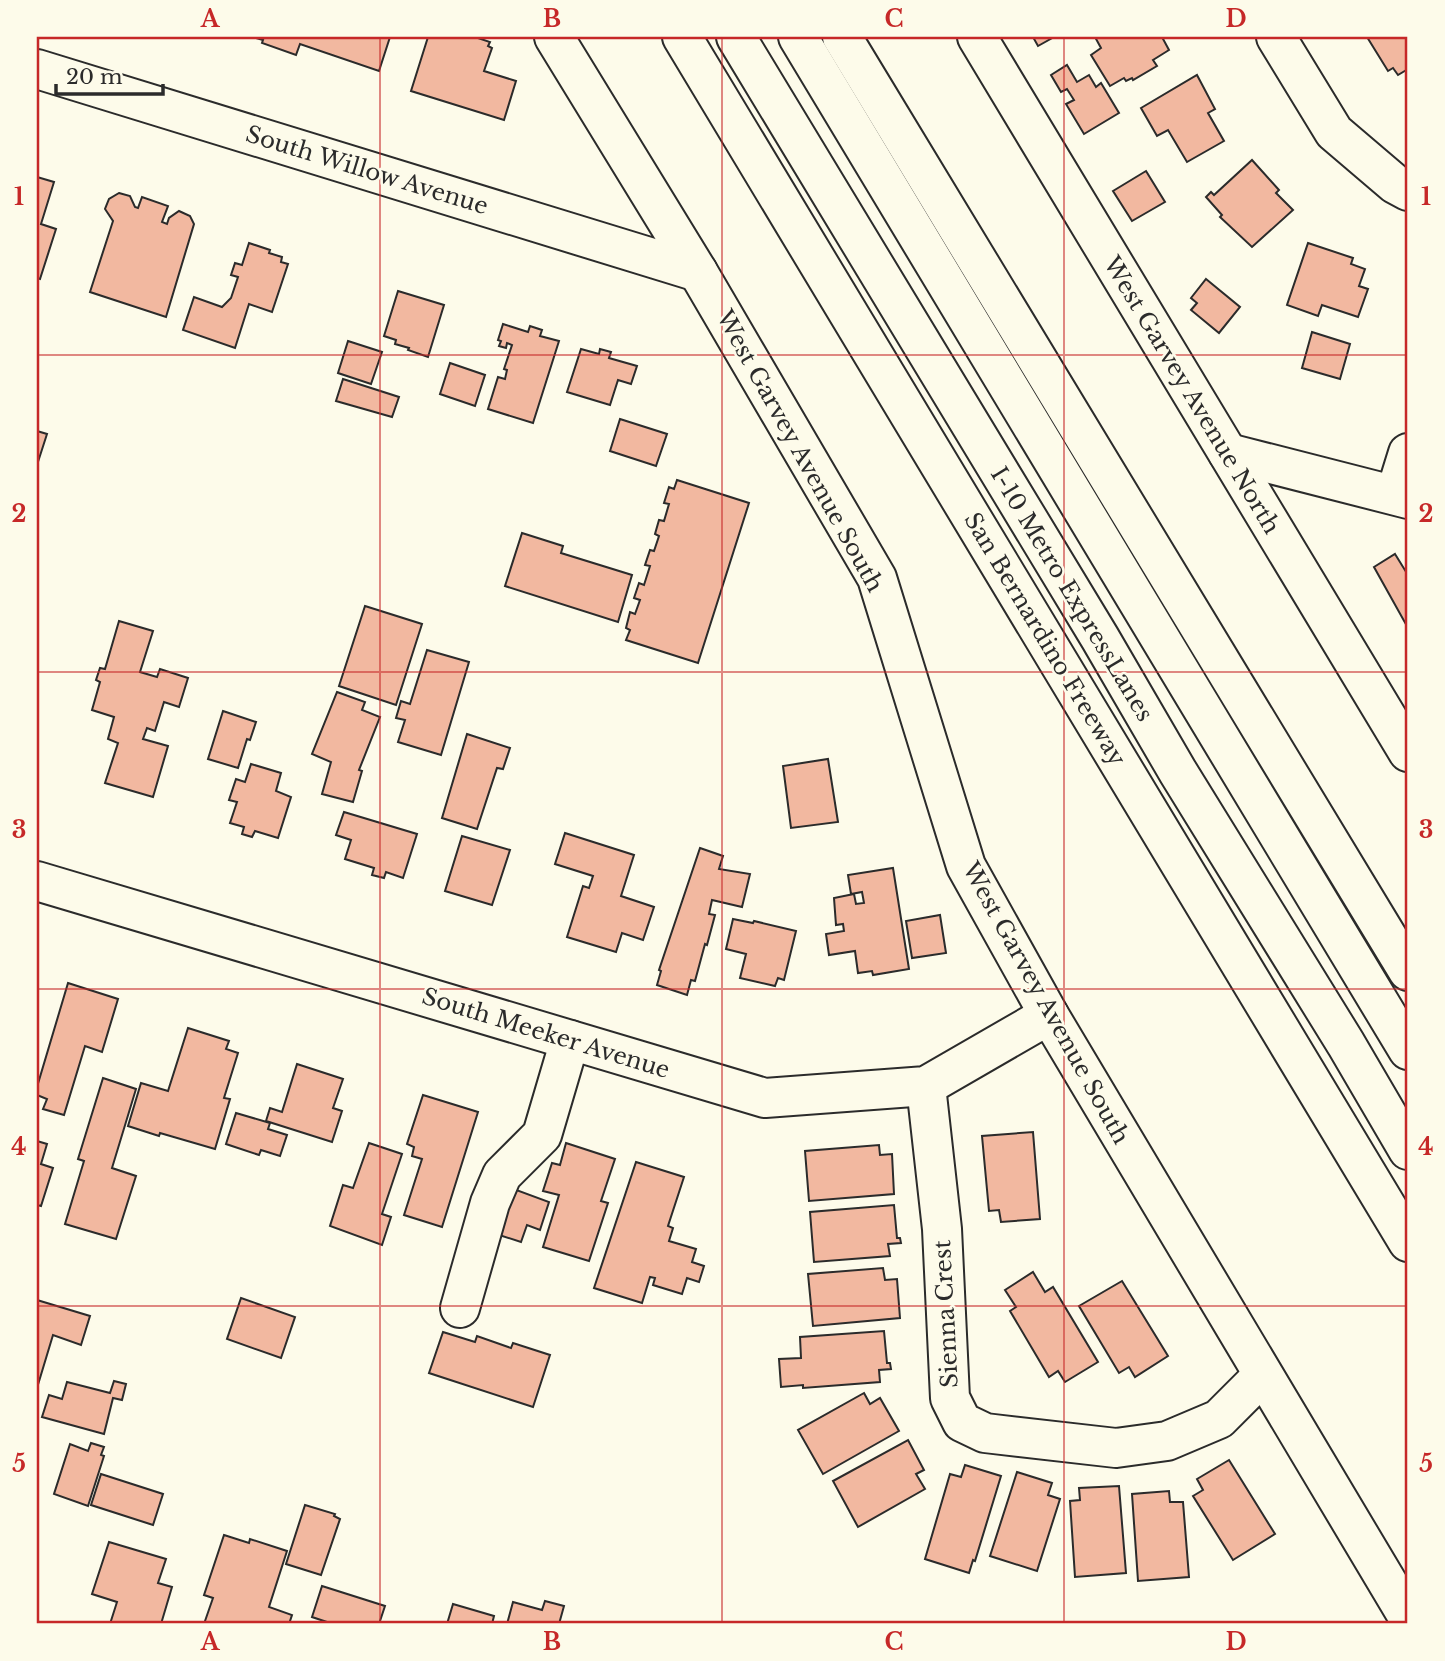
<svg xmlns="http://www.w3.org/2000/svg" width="1445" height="1661" viewBox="0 0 1445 1661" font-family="'Libre Baskerville',serif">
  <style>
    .building { fill: #f2b8a0; stroke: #2b2b2b; stroke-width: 2 }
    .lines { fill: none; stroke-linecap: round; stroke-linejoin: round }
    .minor-casing { stroke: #2b2b2b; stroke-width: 42 }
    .highway-casing { stroke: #2b2b2b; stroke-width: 42 }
    .minor { stroke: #fdfbea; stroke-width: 38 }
    .highway { stroke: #fdfbea; stroke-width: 38 }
    .grid { fill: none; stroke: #c62828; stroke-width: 2; stroke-opacity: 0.55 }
    .labels { text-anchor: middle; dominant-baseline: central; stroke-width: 5; stroke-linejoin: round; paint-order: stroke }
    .street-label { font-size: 23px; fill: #2b2b2b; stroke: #fdfbea }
    .neatline { fill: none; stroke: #c62828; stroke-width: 2.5 }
    .grid-label { font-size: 23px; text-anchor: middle; font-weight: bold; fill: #c62828 }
  </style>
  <rect width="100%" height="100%" fill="#fdfbea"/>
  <g class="building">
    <path d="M252 37H390L379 71 300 44 296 55 262 43 263 40Z"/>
    <path d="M428 37H475L490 42 488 46 492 48 484 71 516 81 504 120 411 91Z"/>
    <path d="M1033 37H1054L1038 46Z"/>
    <path d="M1095 37H1162L1169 50 1153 60 1157 66 1133 80 1132 78 1126 81 1124 78 1110 86 1091 55 1101 48Z"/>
    <path d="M1367 37H1408V69L1398 75 1393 68 1388 71Z"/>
    <path d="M1067 65 1077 82 1089 75 1096 87 1101 83 1119 113 1084 134 1066 104 1074 100 1067 89 1061 92 1051 75Z"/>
    <path d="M1197 75 1215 109 1208 113 1224 141 1187 162 1168 130 1157 136 1141 108Z"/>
    <path d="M1252 160 1279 190 1276 193 1293 210 1252 247 1220 217 1222 215 1206 197 1211 192 1214 195Z"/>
    <path d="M37 170V177L54 182 41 224 56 229 40 279 37 278Z"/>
    <path d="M1146 171 1165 202 1132 221 1113 191Z"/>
    <path d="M119 193 130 196 135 207 138 208 142 197 168 206 162 222 167 224 169 218 179 211 190 216 194 224 166 317 90 292 113 221 105 209 109 199Z"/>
    <path d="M249 243 270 250 269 253 282 257 281 262 288 264 272 312 249 304 235 348 183 330 194 297 222 307 231 298 238 277 231 275 235 263 242 265Z"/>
    <path d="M1308 243 1353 258 1351 264 1365 269 1359 286 1368 289 1358 317 1322 305 1318 316 1287 305Z"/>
    <path d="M1206 279 1240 307 1219 333 1191 310 1197 303 1191 298Z"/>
    <path d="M398 291 444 305 428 357 408 350 409 348 395 344 396 340 384 336Z"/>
    <path d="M503 324 528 332 530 326 542 330 540 336 559 341 533 423 488 409 498 377 505 379 507 370 504 369 512 345 507 343 506 348 499 346 501 341 498 340Z"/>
    <path d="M1312 332 1350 344 1340 379 1302 368Z"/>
    <path d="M348 341 382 352 371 384 338 373Z"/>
    <path d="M581 349 599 354 600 349 611 352 609 358 637 366 631 384 618 380 610 405 567 392Z"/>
    <path d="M450 363 485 375 475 406 440 394Z"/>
    <path d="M343 379 399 397 392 417 336 401Z"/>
    <path d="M620 419 667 434 656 466 610 451Z"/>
    <path d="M37 431 47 434 37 465Z"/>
    <path d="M677 480 749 503 698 663 626 640 630 630 626 628 630 612 635 614 640 600 634 598 639 583 644 585 650 566 645 565 650 550 654 551 659 536 655 534 659 520 664 521 669 504 664 503 669 487 674 489Z"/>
    <path d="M522 533 563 546 561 553 632 575 618 622 505 586Z"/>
    <path d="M1395 554 1408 575V628L1374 567Z"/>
    <path d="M365 606 422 624 396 705 339 686Z"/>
    <path d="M119 621 153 631 140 672 157 677 160 669 188 678 179 707 164 702 155 731 147 728 143 739 168 746 153 797 105 783 118 743 108 739 114 717 92 710 100 682 96 680 100 668 105 669Z"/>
    <path d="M427 650 469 662 441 755 398 742 405 720 396 718 401 701 410 704Z"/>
    <path d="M337 692 365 702 362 710 380 717 359 770 362 771 353 802 322 794 331 762 312 754Z"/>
    <path d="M223 711 256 722 250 740 247 739 238 768 208 759Z"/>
    <path d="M467 734 510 748 503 769 497 768 477 829 442 818Z"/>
    <path d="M828 759 838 822 791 828 783 766Z"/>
    <path d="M251 764 281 773 276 791 291 797 278 838 255 831 252 837 242 834 244 827 230 823 237 802 229 800 236 779 245 782Z"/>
    <path d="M344 812 417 834 403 878 386 872 384 878 372 875 374 868 345 859 351 840 336 835Z"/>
    <path d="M565 833 634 855 621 896 654 907 643 940 622 933 616 952 567 937 583 886 589 888 593 876 555 864Z"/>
    <path d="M462 836 510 850 492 905 445 891Z"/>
    <path d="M700 848 723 856 719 869 750 874 742 907 712 900 709 914 715 915 707 945 705 944 695 981 691 980 687 995 657 985 661 971 659 970Z"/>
    <path d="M893 868 909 969 873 975 872 971 858 973 855 951 829 955 826 934 844 931 843 924 836 925 834 898 854 894 856 904 864 903 862 892 851 894 848 875Z"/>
    <path d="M940 915 946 953 912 958 906 921Z"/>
    <path d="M733 919 753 923 754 921 796 931 784 980 778 978 775 986 740 978 746 954 726 949Z"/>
    <path d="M68 983 118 999 102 1052 85 1046 64 1115 43 1109 47 1099 37 1095V1087Z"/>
    <path d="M188 1028 229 1041 226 1049 238 1053 224 1098 230 1099 215 1149 160 1133 159 1136 128 1126 141 1083 168 1091Z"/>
    <path d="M297 1064 343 1079 333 1108 342 1111 332 1142 266 1121 270 1108 282 1112Z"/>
    <path d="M103 1078 136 1089 112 1168 136 1176 116 1239 65 1224 84 1161 78 1159Z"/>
    <path d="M423 1095 478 1112 442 1227 404 1215 422 1159 412 1156 414 1147 407 1144Z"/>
    <path d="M236 1113 270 1123 268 1129 287 1135 280 1156 261 1150 259 1155 226 1144Z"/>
    <path d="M1033 1132 1040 1219 1001 1222 999 1210 989 1211 982 1136Z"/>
    <path d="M37 1141 47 1144 41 1164 53 1168 41 1206 37 1205Z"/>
    <path d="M369 1143 402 1154 382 1214 391 1217 382 1245 330 1226 343 1185 353 1188Z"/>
    <path d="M566 1143 615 1159 601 1201 608 1203 589 1261 543 1247 559 1195 543 1191 552 1163 560 1165Z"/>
    <path d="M879 1145 880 1155 892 1154 894 1194 809 1201 805 1151Z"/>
    <path d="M636 1162 684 1177 668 1226 673 1228 669 1241 696 1249 692 1262 704 1266 699 1282 687 1278 682 1294 653 1285 655 1278 650 1277 642 1303 594 1288Z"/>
    <path d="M508 1187 549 1202 540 1230 527 1225 521 1242 493 1233Z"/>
    <path d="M894 1205 897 1238H900L901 1243 888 1244 890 1256 814 1262 810 1212Z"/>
    <path d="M883 1268 885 1280 897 1279 900 1318 813 1326 808 1274Z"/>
    <path d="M1033 1272 1045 1292 1053 1287 1098 1362 1065 1382 1058 1371 1049 1377 1010 1311 1016 1307 1005 1290Z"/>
    <path d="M1122 1281 1168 1356 1135 1377 1129 1367 1119 1373 1079 1306Z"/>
    <path d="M241 1298 295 1317 281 1358 227 1339Z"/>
    <path d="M37 1300 90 1316 81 1345 53 1335 37 1388Z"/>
    <path d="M884 1331 887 1363H890L891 1369 879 1370 880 1382 803 1388V1385L781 1387 779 1359 801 1358 800 1337Z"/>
    <path d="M443 1332 475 1342 477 1336 511 1348 513 1343 550 1355 533 1407 429 1373Z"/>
    <path d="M114 1381 126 1384 122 1400 113 1398 104 1434 42 1417 49 1395 62 1399 67 1382 110 1393Z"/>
    <path d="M864 1393 870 1404 880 1398 899 1431 823 1474 798 1430Z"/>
    <path d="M908 1440 924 1470 916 1474 925 1489 858 1527 833 1481Z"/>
    <path d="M91 1443 104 1447 101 1455 104 1456 88 1506 54 1494 70 1444 88 1451Z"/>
    <path d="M1229 1460 1275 1534 1233 1560 1193 1496 1203 1490 1197 1479Z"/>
    <path d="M965 1465 1001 1476 975 1561 973 1560 969 1573 925 1559 950 1474 961 1477Z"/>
    <path d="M1017 1472 1052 1483 1048 1495 1060 1499 1037 1571 990 1556Z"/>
    <path d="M101 1474 163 1494 153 1525 91 1505Z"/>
    <path d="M1119 1486 1126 1573 1075 1577 1070 1501 1080 1500 1079 1488Z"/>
    <path d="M1169 1491 1170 1502H1183L1189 1577 1138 1581 1132 1494Z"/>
    <path d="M305 1505 335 1514 334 1516 340 1519 321 1575 286 1564Z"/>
    <path d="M224 1535 249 1543 250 1539 287 1551 269 1607 292 1615 289 1624H204L213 1598 204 1595Z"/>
    <path d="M109 1542 166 1559 158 1583 172 1587 161 1624H110L117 1602 92 1594Z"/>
    <path d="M322 1586 385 1606 379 1624H333L312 1617Z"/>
    <path d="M545 1601 564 1606 559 1624H507L513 1602 542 1610Z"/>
    <path d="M453 1604 494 1616 492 1624H447Z"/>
  </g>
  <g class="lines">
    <g class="minor-casing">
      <g id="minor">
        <path d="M554 37 698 272 877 578 966 866 1049 1015 1408 1617"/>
        <path d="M977 37 1408 752"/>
        <path d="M1276 37 1334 132 1395 184 1408 191"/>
        <path d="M37 69 698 272"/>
        <path d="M1228 453 1408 499"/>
        <path d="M1395 495 1408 453"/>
        <path d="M37 881 765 1098 926 1086 1049 1015"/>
        <path d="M926 1086 942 1229 950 1398 962 1422 985 1433 1116 1448 1167 1441 1219 1419 1263 1375"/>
        <path d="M460 1308 490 1203 502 1175 542 1135 570 1040"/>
      </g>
    </g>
    <g class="highway-casing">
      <g id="highway">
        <path d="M682 37 1408 1242"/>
        <path d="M736 37 1100 638 1178 772 1346 1044 1408 1150"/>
        <path d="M798 37 1408 1050"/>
        <path d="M842 37 1408 971"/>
      </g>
    </g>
    <use href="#minor" class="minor"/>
    <use href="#highway" class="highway"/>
  </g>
  <path class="grid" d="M380 37V1624M722 37V1624M1064 37V1624M37 355H1408M37 672H1408M37 989H1408M37 1306H1408"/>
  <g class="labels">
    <g class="street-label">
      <text transform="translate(367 170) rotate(17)">South Willow Avenue</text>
      <text transform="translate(1192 395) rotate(59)">West Garvey Avenue North</text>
      <text transform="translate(800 451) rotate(61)">West Garvey Avenue South</text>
      <text transform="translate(1072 594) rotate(59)">I-10 Metro ExpressLanes</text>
      <text transform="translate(1045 639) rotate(59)">San Bernardino Freeway</text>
      <text transform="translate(1046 1003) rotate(61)">West Garvey Avenue South</text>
      <text transform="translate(546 1033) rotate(17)">South Meeker Avenue</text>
      <text transform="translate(946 1314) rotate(-93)">Sienna Crest</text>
    </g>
  </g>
  <rect width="1445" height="1661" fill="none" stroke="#fdfbea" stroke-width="77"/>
  <path d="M56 84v10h107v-10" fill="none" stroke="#2b2b2b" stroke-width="3.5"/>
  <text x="66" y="84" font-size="21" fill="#2b2b2b" stroke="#fdfbea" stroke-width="5" paint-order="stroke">20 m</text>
  <rect x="38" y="38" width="1368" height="1584" class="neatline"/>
  <g class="grid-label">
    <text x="210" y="27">A</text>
    <text x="552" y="27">B</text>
    <text x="894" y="27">C</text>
    <text x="1236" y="27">D</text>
    <text x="19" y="205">1</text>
    <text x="1426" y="205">1</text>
    <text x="19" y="522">2</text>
    <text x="1426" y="522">2</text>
    <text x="19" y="838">3</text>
    <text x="1426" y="838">3</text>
    <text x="19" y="1155">4</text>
    <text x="1426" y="1155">4</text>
    <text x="19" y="1472">5</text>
    <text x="1426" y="1472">5</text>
    <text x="210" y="1650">A</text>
    <text x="552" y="1650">B</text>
    <text x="894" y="1650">C</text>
    <text x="1236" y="1650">D</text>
  </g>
</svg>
